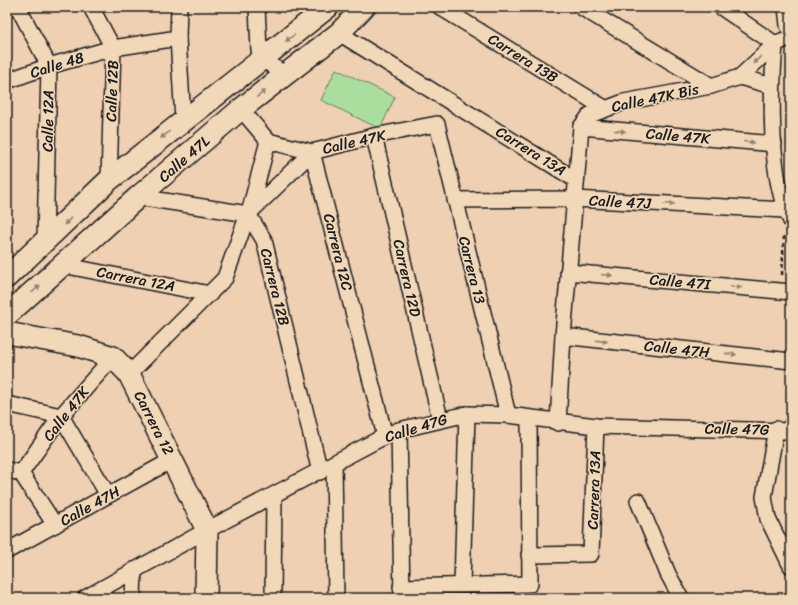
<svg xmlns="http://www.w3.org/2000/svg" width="798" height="605" viewBox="0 0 798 605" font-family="Sriracha,sans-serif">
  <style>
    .green { fill: #aade9f; stroke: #637d5e }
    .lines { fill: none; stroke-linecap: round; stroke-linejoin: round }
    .street-casing { stroke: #1c1c1c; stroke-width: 18 }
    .secondary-casing { stroke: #1c1c1c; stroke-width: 24 }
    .path { stroke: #1c1c1c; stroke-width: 2.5; stroke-dasharray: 4 3; stroke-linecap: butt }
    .street { stroke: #f1d8b9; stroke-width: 15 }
    .secondary { stroke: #f1d8b9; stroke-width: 21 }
    .oneway { fill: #918372 }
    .labels { text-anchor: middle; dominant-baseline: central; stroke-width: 3; stroke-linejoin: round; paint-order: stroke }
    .street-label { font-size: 15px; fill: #1c1c1c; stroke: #f1d8b9 }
  </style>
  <rect width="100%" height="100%" fill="#efd0b3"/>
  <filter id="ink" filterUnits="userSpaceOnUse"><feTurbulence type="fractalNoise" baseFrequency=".025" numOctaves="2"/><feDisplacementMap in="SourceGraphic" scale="8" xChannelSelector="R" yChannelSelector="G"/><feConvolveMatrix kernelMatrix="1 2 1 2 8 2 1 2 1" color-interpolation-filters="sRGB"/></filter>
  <g filter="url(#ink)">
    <path class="green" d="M336 69 395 97 380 129 321 100Z"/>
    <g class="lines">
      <g class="street-casing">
        <g id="street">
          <path d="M18 7 49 66 45 242"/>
          <path d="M91 7 113 48 109 180"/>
          <path d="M179 7 178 38 183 120"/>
          <path d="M257 7 259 50 263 59 285 75"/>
          <path d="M440 7 606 109"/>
          <path d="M581 7 711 86"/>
          <path d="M721 7 775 44"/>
          <path d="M339 33 576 180"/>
          <path d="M775 44C771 92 768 178 791 221"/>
          <path d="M740 77 772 86"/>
          <path d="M7 81 49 66 113 48 178 38"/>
          <path d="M241 109 268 141 312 152 385 436"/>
          <path d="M581 127 774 144"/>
          <path d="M374 136 440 419"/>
          <path d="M138 197 248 214"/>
          <path d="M455 200 574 199 785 210"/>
          <path d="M249 213 268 141"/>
          <path d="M248 214 264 240 320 472"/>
          <path d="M62 265 210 294"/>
          <path d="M568 272 791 292"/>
          <path d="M563 336 791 361"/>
          <path d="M129 374 225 278 248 214 312 152 374 136 437 124 508 415"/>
          <path d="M7 404 61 416"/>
          <path d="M61 416 108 495"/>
          <path d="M558 423 563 336 581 127 590 115 624 102 711 86 740 77 775 44 791 37"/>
          <path d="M776 429 764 497 768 519 791 566"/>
          <path d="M399 430 402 598"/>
          <path d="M334 463 336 598"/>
          <path d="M7 470 21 473"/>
          <path d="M21 473 61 416 113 357"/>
          <path d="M21 473 55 525"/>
          <path d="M638 501 668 574 681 598"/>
          <path d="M7 551 172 460"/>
          <path d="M529 555 591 554 596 426"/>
          <path d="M462 585 467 414"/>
          <path d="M401 587 530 584 529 419"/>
          <path d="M85 598 207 530 385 436 399 430 467 414 508 415 596 426 786 431 791 426"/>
          <path d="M133 598 134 570"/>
          <path d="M273 598 274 495"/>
        </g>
      </g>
      <g class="secondary-casing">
        <g id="secondary">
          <path d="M789 7 791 25"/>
          <path d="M7 277 109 180 328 7"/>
          <path d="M7 315 138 197 241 109 339 33 364 7"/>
          <path d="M7 333 78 346 113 357 129 374 207 530 206 598"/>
        </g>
      </g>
      <path class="path" d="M782 275 784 236"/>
      <use href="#street" class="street"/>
      <use href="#secondary" class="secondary"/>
    </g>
    <defs><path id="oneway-solid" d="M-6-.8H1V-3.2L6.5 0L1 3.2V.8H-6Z"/></defs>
    <g class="oneway">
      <use href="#oneway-solid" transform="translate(290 38) rotate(142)"/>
      <use href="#oneway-solid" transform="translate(757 60) rotate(137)"/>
      <use href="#oneway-solid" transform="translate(261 94) rotate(-38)"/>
      <use href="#oneway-solid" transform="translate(620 131) rotate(5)"/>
      <use href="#oneway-solid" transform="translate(165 135) rotate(141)"/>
      <use href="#oneway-solid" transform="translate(749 142) rotate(5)"/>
      <use href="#oneway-solid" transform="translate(669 204) rotate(3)"/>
      <use href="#oneway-solid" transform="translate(68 221) rotate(136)"/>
      <use href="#oneway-solid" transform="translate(607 275) rotate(5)"/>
      <use href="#oneway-solid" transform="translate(736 287) rotate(5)"/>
      <use href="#oneway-solid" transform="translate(36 289) rotate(-42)"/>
      <use href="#oneway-solid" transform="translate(602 341) rotate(6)"/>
      <use href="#oneway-solid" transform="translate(731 354) rotate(6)"/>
    </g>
  </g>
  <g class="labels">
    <g class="street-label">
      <text transform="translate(523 58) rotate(32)">Carrera 13B</text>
      <text transform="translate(57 65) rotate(-17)">Calle 48</text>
      <text transform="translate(112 91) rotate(-88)">Calle 12B</text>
      <text transform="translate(655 98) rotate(-12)">Calle 47K Bis</text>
      <text transform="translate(48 121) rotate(-89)">Calle 12A</text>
      <text transform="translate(678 136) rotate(5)">Calle 47K</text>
      <text transform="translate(354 142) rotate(-13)">Calle 47K</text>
      <text transform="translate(531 151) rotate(32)">Carrera 13A</text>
      <text transform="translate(184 159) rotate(-41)">Calle 47L</text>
      <text transform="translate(620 202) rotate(3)">Calle 47J</text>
      <text transform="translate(338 252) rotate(76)">Carrera 12C</text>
      <text transform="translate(472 270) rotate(76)">Carrera 13</text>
      <text transform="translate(407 278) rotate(77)">Carrera 12D</text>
      <text transform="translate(136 279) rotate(11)">Carrera 12A</text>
      <text transform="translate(680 282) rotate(5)">Calle 47I</text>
      <text transform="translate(275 287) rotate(76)">Carrera 12B</text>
      <text transform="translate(677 349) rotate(6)">Calle 47H</text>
      <text transform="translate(66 414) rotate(-52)">Calle 47K</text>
      <text transform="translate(154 423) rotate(63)">Carrera 12</text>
      <text transform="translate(416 428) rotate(-17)">Calle 47G</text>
      <text transform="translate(737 429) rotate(1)">Calle 47G</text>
      <text transform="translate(594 490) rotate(-88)">Carrera 13A</text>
      <text transform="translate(90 506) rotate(-29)">Calle 47H</text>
    </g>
  </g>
  <rect width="798" height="605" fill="none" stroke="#f1d8b9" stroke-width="24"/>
  <rect x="12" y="12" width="774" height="581" fill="none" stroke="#1c1c1c" stroke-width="1.5" filter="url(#ink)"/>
</svg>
